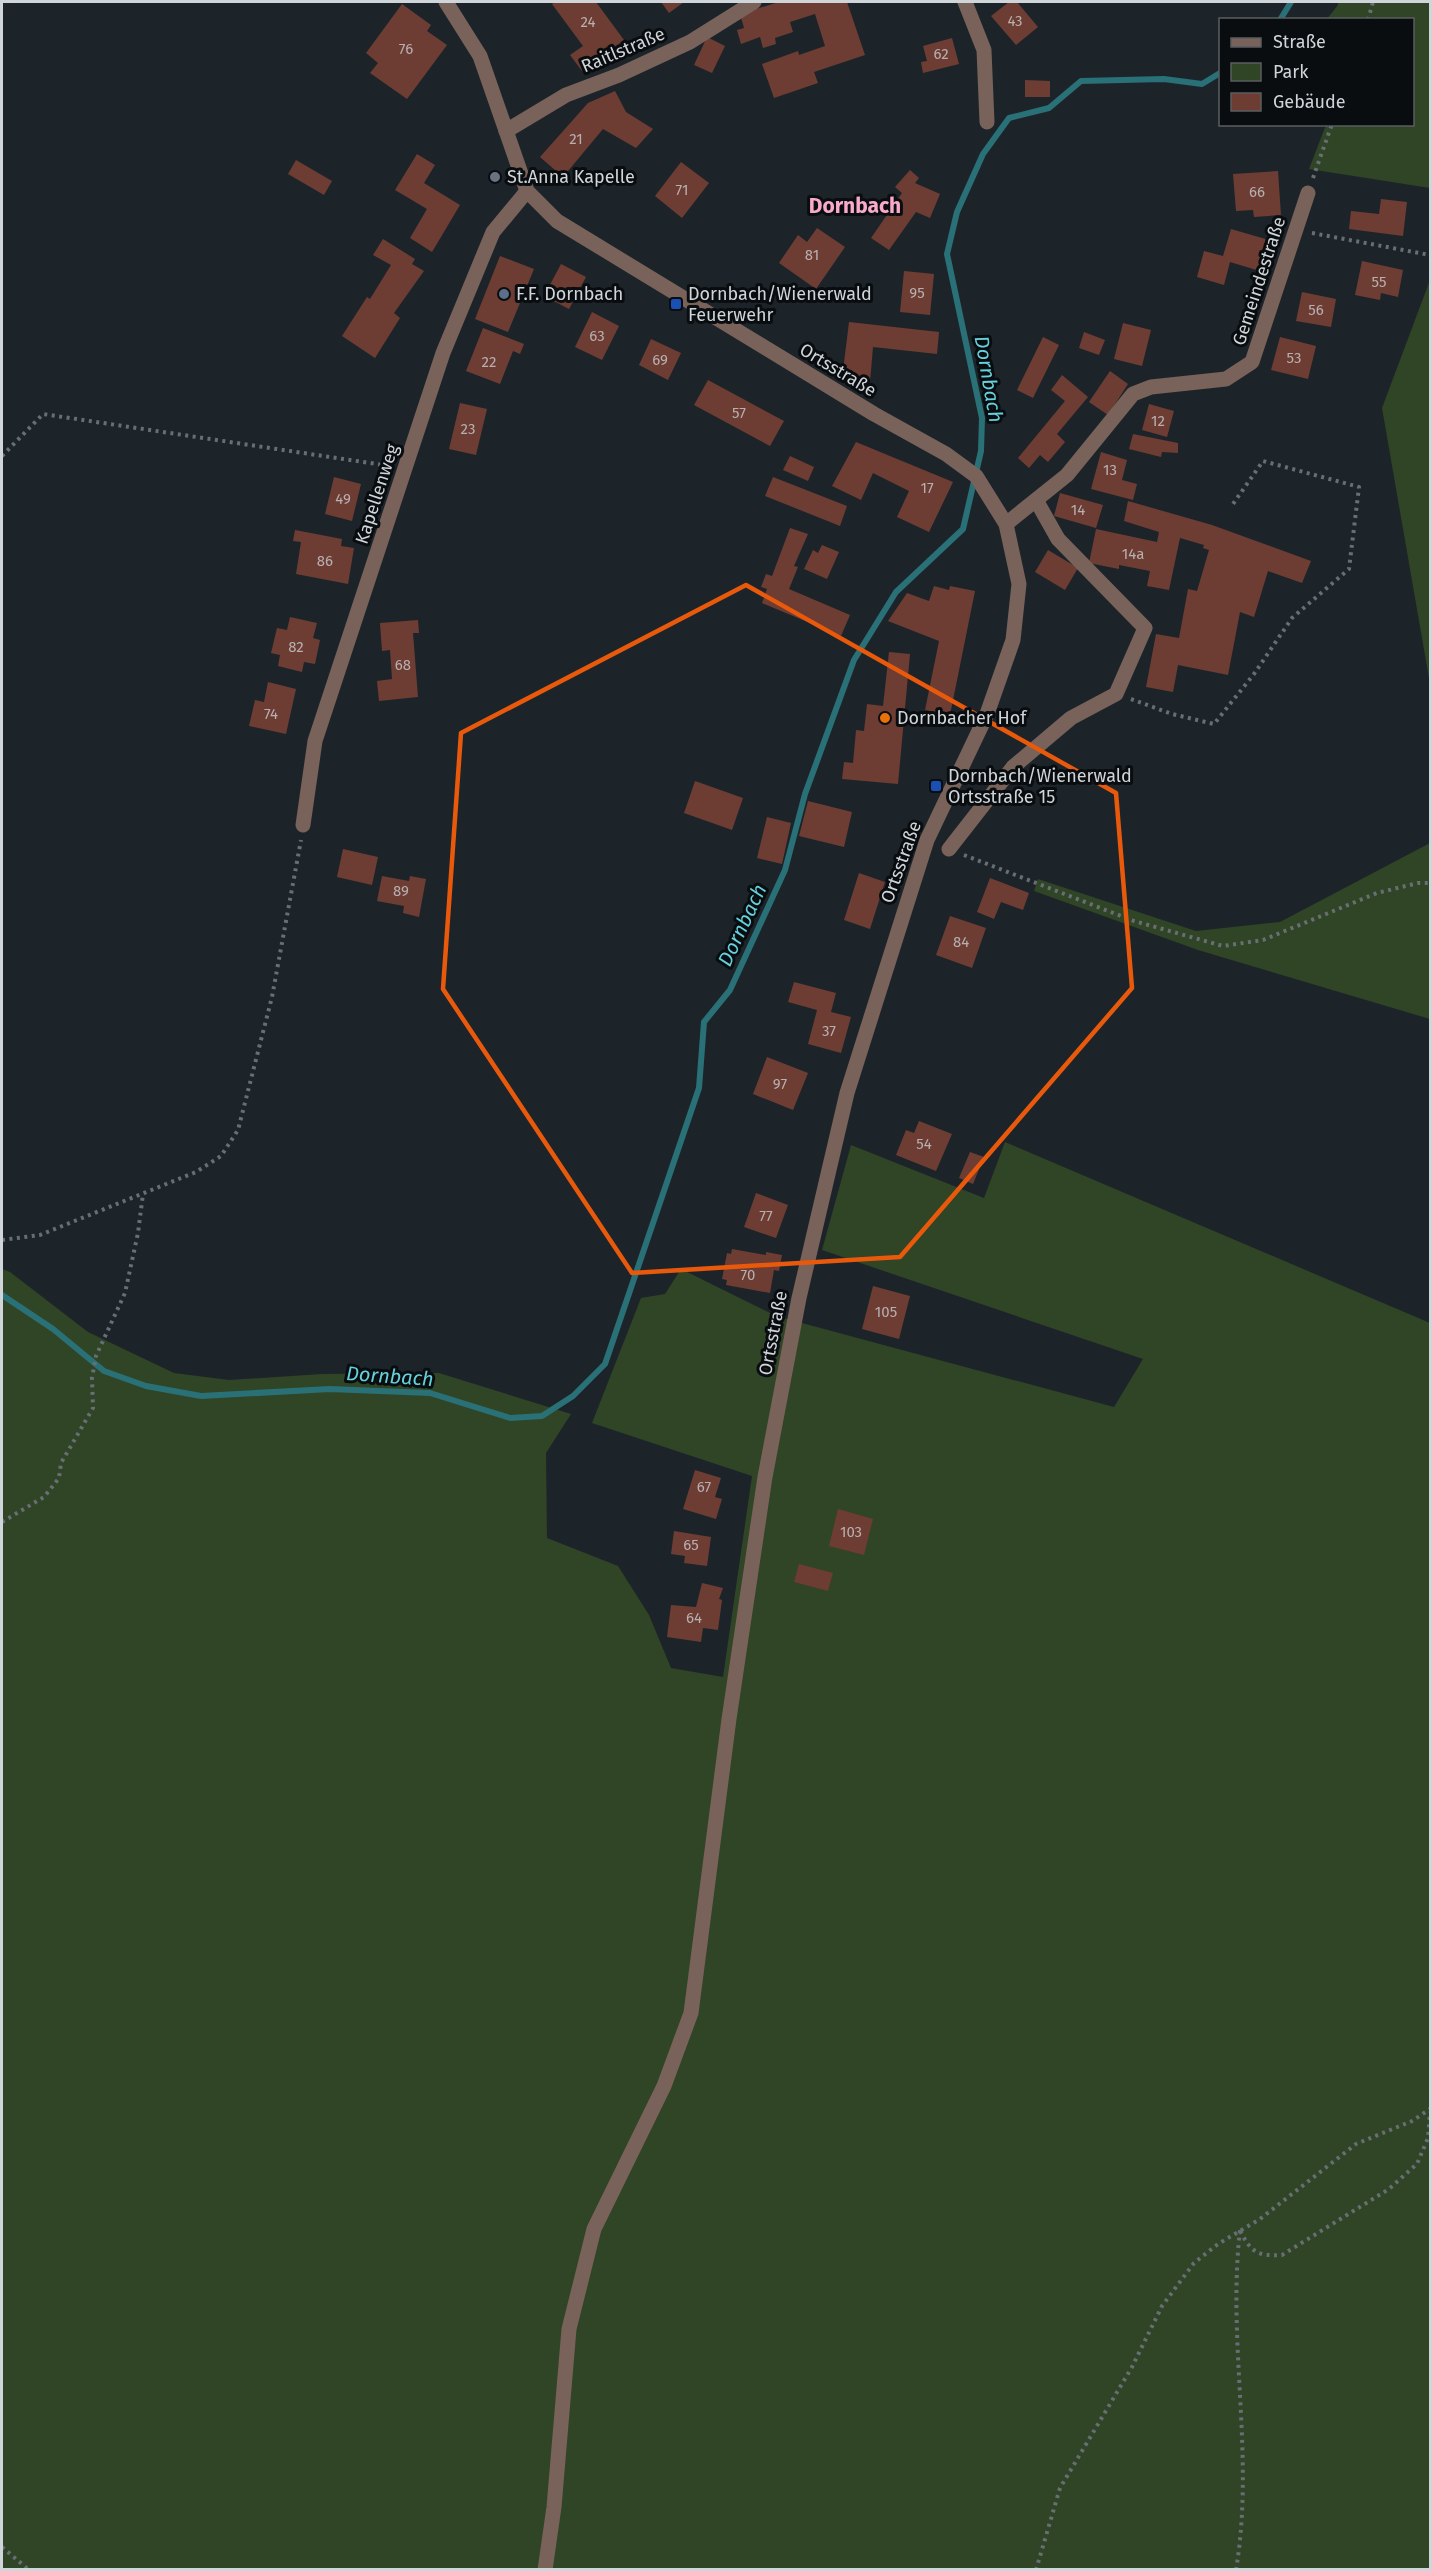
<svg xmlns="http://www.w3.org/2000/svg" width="1432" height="2571" viewBox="0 0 1432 2571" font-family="'Fira Sans',sans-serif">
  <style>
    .green { fill: #304426 }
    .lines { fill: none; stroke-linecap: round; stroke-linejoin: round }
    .stream { stroke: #297077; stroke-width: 6 }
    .building { fill: #6d3d33 }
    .path { stroke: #686f74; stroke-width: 4; stroke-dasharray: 3 4.5; stroke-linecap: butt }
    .minor { stroke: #78625a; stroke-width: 15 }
    .marked { fill: none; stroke: #e8590c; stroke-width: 4.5; stroke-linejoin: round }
    .worship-dot { fill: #6b7280; stroke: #090d10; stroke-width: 2 }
    .service-dot { fill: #5c6f8a; stroke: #090d10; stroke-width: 2 }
    .transit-dot { fill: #1a4fb4; stroke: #090d10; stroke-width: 2 }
    .food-dot { fill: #e8710a; stroke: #090d10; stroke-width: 2 }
    .labels { text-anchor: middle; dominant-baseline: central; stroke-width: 6; stroke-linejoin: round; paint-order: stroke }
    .number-label { font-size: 15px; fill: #b7afb0 }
    .street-label { font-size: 18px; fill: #d0d5d9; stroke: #090d10 }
    .poi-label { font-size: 18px; fill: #d0d5d9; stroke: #090d10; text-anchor: start }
    .water-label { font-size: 20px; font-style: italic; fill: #65d1dd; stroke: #090d10 }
    .quarter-label { font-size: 21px; font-weight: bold; fill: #f9aac9; stroke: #090d10 }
  </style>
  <rect width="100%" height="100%" fill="#1c242a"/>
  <g class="green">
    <path d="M1338 2H1430V188L1309 169 1326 125 1412 124V20L1327 19 1338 5Z"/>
    <path d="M1430 280V684L1382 408Z"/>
    <path d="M1430 843V1019L1198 950 1034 891 1038 879 1196 931 1280 922Z"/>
    <path d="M1005 1142 1430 1323V2569H2V1269L10 1272 88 1332 174 1373 229 1380 322 1374 439 1373 571 1414 546 1453 547 1538 618 1566 649 1615 671 1668 723 1677 752 1476 592 1423 641 1298 665 1294 681 1269 776 1316 1114 1407 1143 1359 822 1250 851 1145 984 1198Z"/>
  </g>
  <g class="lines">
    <g class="stream">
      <path d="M1280 20 1291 2"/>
      <path d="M2 1295 53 1329 104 1371 146 1386 201 1396 330 1389 430 1393 510 1418 542 1416 573 1396 605 1364 699 1088 704 1022 730 990 785 870 805 794 854 660 896 592 963 529 981 451 982 418 947 254 957 212 983 154 1009 118 1049 108 1081 81 1164 79 1202 84 1220 73"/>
    </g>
  </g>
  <g class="building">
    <path d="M555 2H596L624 40 582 71 570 55 583 46 552 4Z"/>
    <path d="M661 2H684L669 13Z"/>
    <path d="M779 2H847L865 55 814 72 818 83 774 98 762 64 798 51 799 55 825 46 815 14 790 22 793 32 775 38 776 44 763 48 760 37 741 44 737 30 744 28 740 14Z"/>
    <path d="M1009 2H1017L1038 27 1016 45 991 16Z"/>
    <path d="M402 4 431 25 427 31 447 45 407 99 370 73 378 63 366 53Z"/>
    <path d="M707 37 725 46 712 73 694 65Z"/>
    <path d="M952 38 959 64 923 73 921 62 927 61 923 46Z"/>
    <path d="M1025 80 1050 81V97H1025Z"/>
    <path d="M615 91 626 112 653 129 636 148 603 129 563 177 540 157 588 103Z"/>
    <path d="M417 154 435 165 424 183 460 205 432 252 410 238 427 209 395 190Z"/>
    <path d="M296 160 332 181 324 195 288 174Z"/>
    <path d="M681 162 709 183 682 218 655 196Z"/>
    <path d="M910 170 919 178 915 183 940 194 930 218 916 212 889 250 871 238 902 193 895 187Z"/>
    <path d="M1278 171 1281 215 1254 217 1253 210 1236 211 1233 174Z"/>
    <path d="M1381 199 1407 202 1403 236 1349 229 1351 211 1379 214Z"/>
    <path d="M817 228 845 247 816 289 779 263 798 235 807 242Z"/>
    <path d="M1231 229 1269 240 1260 271 1230 262 1224 285 1197 277 1204 251 1223 256Z"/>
    <path d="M383 239 415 259 412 264 424 271 394 313 400 318 375 358 342 336 367 297 370 299 391 265 373 255Z"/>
    <path d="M500 256 534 269 508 332 475 319Z"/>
    <path d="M1362 261 1403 270 1398 297 1381 293 1380 300 1355 295Z"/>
    <path d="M561 264 586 277 569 309 544 296Z"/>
    <path d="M904 271 934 274 930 315 900 312Z"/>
    <path d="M1302 292 1336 299 1331 327 1296 321Z"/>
    <path d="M592 312 619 326 602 360 575 347Z"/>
    <path d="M849 322 939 332 937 354 873 347 870 382 842 379Z"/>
    <path d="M1123 323 1151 330 1142 366 1114 359Z"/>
    <path d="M483 328 524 344 520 354 513 351 500 384 466 371Z"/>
    <path d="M1084 332 1105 340 1099 355 1079 348Z"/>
    <path d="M1043 337 1059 345 1033 398 1017 390Z"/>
    <path d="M1280 337 1316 346 1308 379 1271 370Z"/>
    <path d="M651 339 681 353 668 380 639 365Z"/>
    <path d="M1110 371 1128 384 1108 415 1089 402Z"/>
    <path d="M1062 375 1088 397 1057 434 1065 442 1048 462 1040 455 1029 468 1018 458 1065 401 1051 390Z"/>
    <path d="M708 380 784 421 770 446 694 405Z"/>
    <path d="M460 403 487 409 476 455 449 449Z"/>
    <path d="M1149 404 1174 411 1167 437 1142 430Z"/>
    <path d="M1133 434 1178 443V453L1162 452 1161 457 1129 449Z"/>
    <path d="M856 442 953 482 929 532 897 517 909 491 873 473 861 500 832 486Z"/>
    <path d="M1101 452 1127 460 1122 480 1137 484 1133 500 1091 489Z"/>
    <path d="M790 456 814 467 808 481 783 470Z"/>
    <path d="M334 477 361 484 352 521 325 514Z"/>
    <path d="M773 477 847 506 840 526 765 496Z"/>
    <path d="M1060 493 1103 505 1096 528 1054 516Z"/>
    <path d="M1128 501 1212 525 1311 561 1302 583 1268 571 1254 617 1240 612 1228 675 1178 665 1173 692 1146 687 1156 634 1179 638 1188 589 1197 591 1209 550 1203 548 1204 545 1180 538 1169 590 1147 586 1150 571 1119 565V569L1089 563 1096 529 1157 542 1159 532 1124 521Z"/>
    <path d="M790 528 808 534 794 566 798 567 789 589 850 615 841 636 762 603 767 589 761 587 766 574 772 576Z"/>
    <path d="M295 530 342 539 341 546 354 548 348 584 296 574 301 542 293 541Z"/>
    <path d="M822 545 839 552 827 579 804 569 813 550 818 553Z"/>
    <path d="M1048 550 1078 568 1065 590 1035 572Z"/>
    <path d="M934 586 949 590 950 586 975 591 950 715 925 710 939 641 888 621 907 593 929 601Z"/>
    <path d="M290 617 317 623 313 638 320 640 315 664 304 662 302 672 278 666 280 655 271 653 277 628 287 630Z"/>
    <path d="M418 620 419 633H413L418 697 379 701 377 681 392 679 390 650 382 651 380 623Z"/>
    <path d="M889 652 910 654 898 784 842 779 844 762 853 763 856 730 864 731 867 704 883 706Z"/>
    <path d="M268 682 296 689 286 734 249 726 255 700 264 702Z"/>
    <path d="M695 781 743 798 732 830 684 813Z"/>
    <path d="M808 801 852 812 844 847 799 836Z"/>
    <path d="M767 817 791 823 782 864 757 858Z"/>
    <path d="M343 849 378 857 372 885 337 877Z"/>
    <path d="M859 873 885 882 870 929 844 920Z"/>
    <path d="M382 876 409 881 410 876 426 879 419 917 403 913 404 906 377 901Z"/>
    <path d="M990 878 1029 893 1023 910 1001 902 994 919 977 912Z"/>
    <path d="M950 916 986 928 972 968 936 955Z"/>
    <path d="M794 982 836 993 831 1012 851 1017 841 1053 808 1044 817 1010 788 1002Z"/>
    <path d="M767 1057 808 1073 793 1110 753 1094Z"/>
    <path d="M919 1121 952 1134 936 1171 896 1155 906 1130 914 1133Z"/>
    <path d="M970 1152 984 1157 973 1184 959 1178Z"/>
    <path d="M756 1193 788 1205 776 1238 744 1227Z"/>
    <path d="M732 1249 766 1255V1252L782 1255 779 1271 774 1270 770 1293 726 1285 727 1280 722 1279 727 1253 731 1254Z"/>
    <path d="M873 1286 910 1296 899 1339 862 1329Z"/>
    <path d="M695 1470 721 1478 715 1497 722 1499 716 1519 683 1509Z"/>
    <path d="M838 1509 873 1519 864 1555 829 1546Z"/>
    <path d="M674 1531 711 1537 707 1566 684 1563 685 1556 671 1554Z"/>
    <path d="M799 1564 833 1573 828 1591 794 1582Z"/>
    <path d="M702 1583 723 1588 719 1599 722 1600 718 1630 703 1628 701 1642 667 1637 671 1605 696 1607Z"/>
  </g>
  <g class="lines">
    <g class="path">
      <path d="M1368 20 1373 2"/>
      <path d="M1313 178 1332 124"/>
      <path d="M1312 233 1430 255"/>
      <path d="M2 456 43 414 390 466"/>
      <path d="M1131 699 1172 714 1214 724 1254 674 1292 618 1349 569 1359 487 1263 461 1233 504"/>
      <path d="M964 855 1134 921 1223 946 1263 940 1377 893 1418 883H1430"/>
      <path d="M2 1240 40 1235 196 1172 221 1156 238 1130 272 997 301 840"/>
      <path d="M2 1522 44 1497 52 1487 59 1478 61 1463 93 1408 92 1378 96 1356 125 1293 138 1233 143 1194"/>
      <path d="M1240 2231C1252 2253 1257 2256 1282 2255L1389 2189 1417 2164 1428 2138 1430 2112"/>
      <path d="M2 2547 29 2570"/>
      <path d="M1036 2570 1060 2488 1132 2367 1162 2306 1194 2263 1218 2244 1260 2219 1356 2144 1412 2121 1430 2109"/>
      <path d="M1236 2570C1255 2456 1227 2343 1240 2230"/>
    </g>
    <g class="minor">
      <path d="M446 2 480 56 527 191 557 221 874 414 946 454 976 476 1006 524 1019 584 1013 640 987 714 927 840 847 1093 799 1298 765 1477 729 1719 691 2013 664 2086 594 2229 569 2329 554 2507 545 2570"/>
      <path d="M965 2 984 50 987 122"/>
      <path d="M506 131 566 95 619 75 690 42 754 2"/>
      <path d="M1006 524 1067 475 1133 394 1151 387 1226 379 1252 362 1308 193"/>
      <path d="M303 825 315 741 443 353 493 232 527 191"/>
      <path d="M949 849 1013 767 1071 718 1116 694 1145 628 1058 539 1036 500"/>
    </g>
  </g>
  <path class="marked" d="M746 585 1116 793 1132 988 900 1257 632 1273 443 989 461 733Z"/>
  <circle class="worship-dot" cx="495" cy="177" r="6"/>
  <circle class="service-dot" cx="504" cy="294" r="6"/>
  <g class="transit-dot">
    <rect x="670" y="298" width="12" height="12" rx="3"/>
    <rect x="930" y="780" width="12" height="12" rx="3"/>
  </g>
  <circle class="food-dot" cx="885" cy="718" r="6"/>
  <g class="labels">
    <g class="number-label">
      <text x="1015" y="21">43</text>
      <text x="588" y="22">24</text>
      <text x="406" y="49">76</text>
      <text x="941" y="54">62</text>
      <text x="576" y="139">21</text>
      <text x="682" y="190">71</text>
      <text x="1257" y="192">66</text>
      <text x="812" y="255">81</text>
      <text x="1379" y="282">55</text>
      <text x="917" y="293">95</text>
      <text x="1316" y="310">56</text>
      <text x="597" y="336">63</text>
      <text x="1294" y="358">53</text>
      <text x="660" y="360">69</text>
      <text x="489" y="362">22</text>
      <text x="739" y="413">57</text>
      <text x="1158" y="421">12</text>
      <text x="468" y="429">23</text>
      <text x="1110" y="470">13</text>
      <text x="927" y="488">17</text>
      <text x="343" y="499">49</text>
      <text x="1078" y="510">14</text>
      <text x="1133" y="554">14a</text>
      <text x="325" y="561">86</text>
      <text x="296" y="647">82</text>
      <text x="403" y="665">68</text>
      <text x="271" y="714">74</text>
      <text x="401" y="891">89</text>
      <text x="961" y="942">84</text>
      <text x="829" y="1031">37</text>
      <text x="780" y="1084">97</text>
      <text x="924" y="1144">54</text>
      <text x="766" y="1216">77</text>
      <text x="748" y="1275">70</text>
      <text x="886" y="1312">105</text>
      <text x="704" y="1487">67</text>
      <text x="851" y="1532">103</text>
      <text x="691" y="1545">65</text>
      <text x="694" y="1618">64</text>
    </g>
    <g class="street-label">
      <text transform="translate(623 50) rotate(-23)">Raitlstraße</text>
      <text transform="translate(1259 281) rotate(-72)">Gemeindestraße</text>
      <text transform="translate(838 370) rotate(31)">Ortsstraße</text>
      <text transform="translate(377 494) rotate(-72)">Kapellenweg</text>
      <text transform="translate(901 862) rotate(-70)">Ortsstraße</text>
      <text transform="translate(773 1333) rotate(-79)">Ortsstraße</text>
    </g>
    <g class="poi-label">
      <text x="507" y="177">St.Anna Kapelle</text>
      <text x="516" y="294">F.F. Dornbach</text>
      <text x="688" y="294">Dornbach/Wienerwald<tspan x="688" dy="21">Feuerwehr</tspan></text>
      <text x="897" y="718">Dornbacher Hof</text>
      <text x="948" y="776">Dornbach/Wienerwald<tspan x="948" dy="21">Ortsstraße 15</tspan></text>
    </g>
    <g class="water-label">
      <text transform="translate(989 379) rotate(80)">Dornbach</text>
      <text transform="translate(742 925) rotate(-65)">Dornbach</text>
      <text transform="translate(390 1376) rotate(4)">Dornbach</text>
    </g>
    <g class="quarter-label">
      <text x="855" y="206">Dornbach</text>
    </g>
  </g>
  <rect width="1432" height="2571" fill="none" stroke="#d0d5d9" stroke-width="6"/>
  <rect x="1219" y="18" width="195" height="108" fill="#090d10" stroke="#595d60" stroke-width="1.5"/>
  <rect x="1231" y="38" width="30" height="9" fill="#78625a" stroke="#595d60" stroke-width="1.5"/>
  <text x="1273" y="48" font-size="18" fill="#d0d5d9">Straße</text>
  <rect x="1231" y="63" width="30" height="18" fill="#304426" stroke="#595d60" stroke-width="1.5"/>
  <text x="1273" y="78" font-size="18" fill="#d0d5d9">Park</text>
  <rect x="1231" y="93" width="30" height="18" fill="#6d3d33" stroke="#595d60" stroke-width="1.5"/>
  <text x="1273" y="108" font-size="18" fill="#d0d5d9">Gebäude</text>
</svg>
